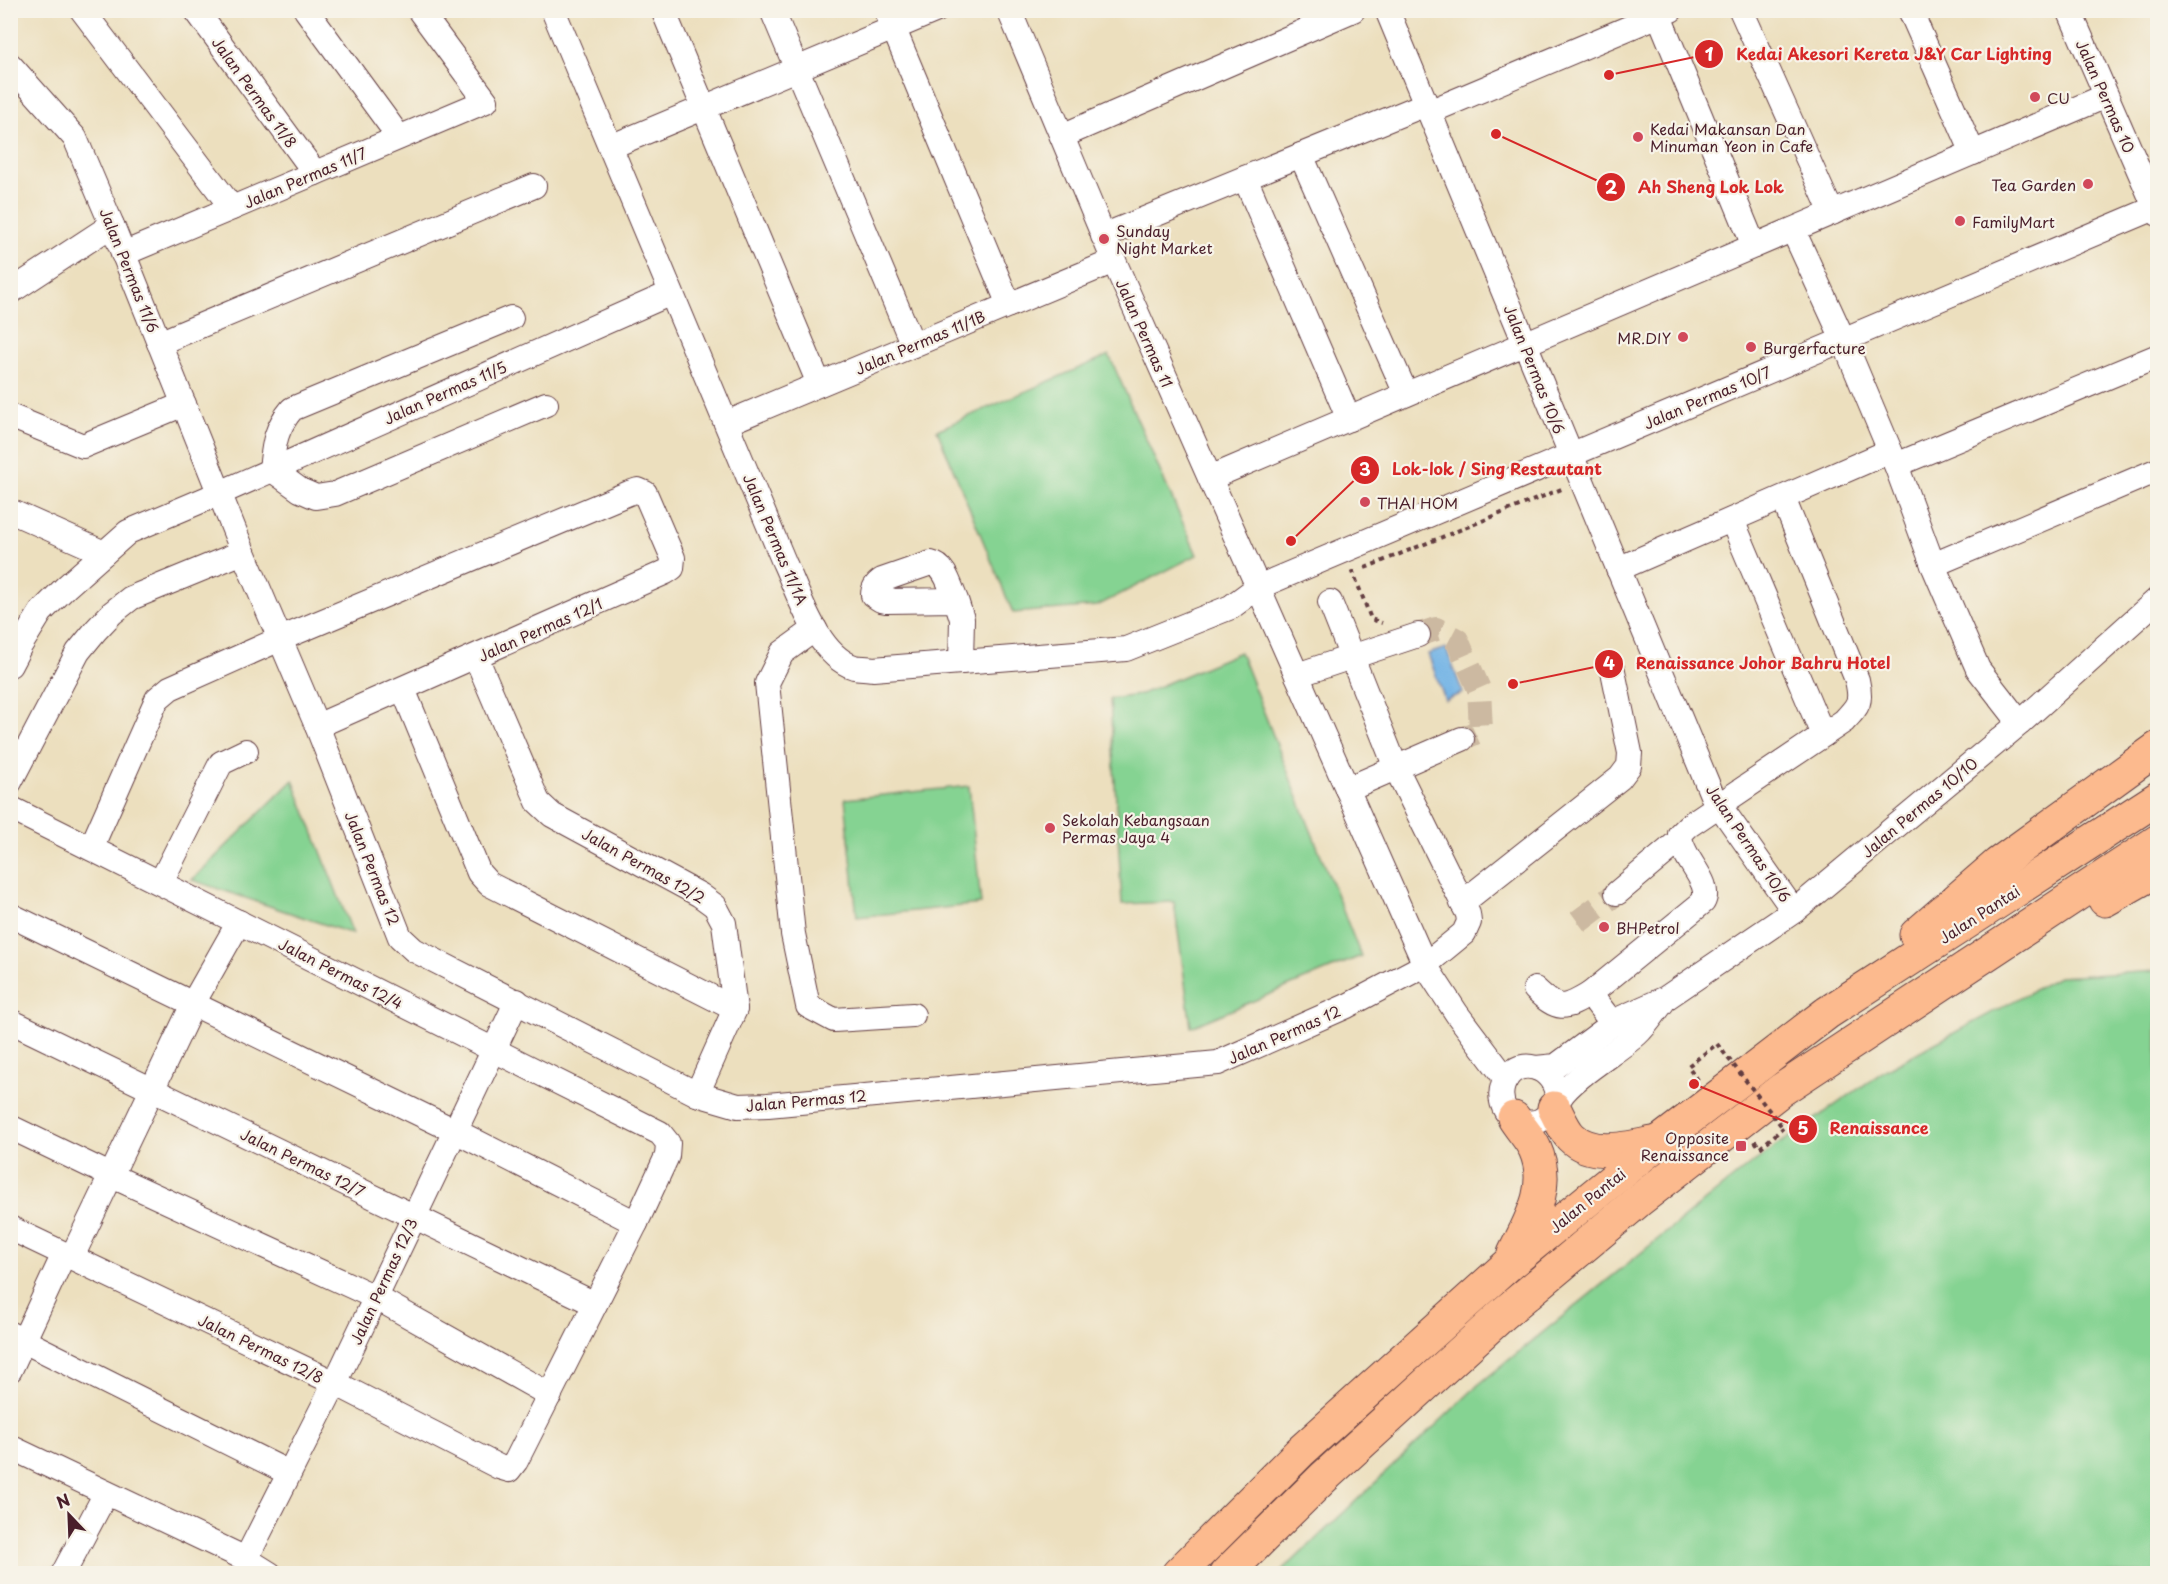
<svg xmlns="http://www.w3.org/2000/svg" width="2168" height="1584" viewBox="0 0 2168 1584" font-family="'Playpen Sans',sans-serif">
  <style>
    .green { fill: #85d392; stroke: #68795e; stroke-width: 1.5 }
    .water { fill: #71b2e5; stroke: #5e6888; stroke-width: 1.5 }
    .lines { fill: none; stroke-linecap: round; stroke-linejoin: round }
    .minor-tunnel { stroke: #ccb9a1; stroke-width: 24; stroke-dasharray: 24 12; stroke-linecap: butt }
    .minor-casing { stroke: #623c41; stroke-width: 26 }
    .highway-casing { stroke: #623c41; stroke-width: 35 }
    .path { stroke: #623c41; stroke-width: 4; stroke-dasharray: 4.5 4.5; stroke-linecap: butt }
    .minor { stroke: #fff; stroke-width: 24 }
    .highway { stroke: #fcba8e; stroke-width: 33 }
    .path-bridge { stroke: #623c41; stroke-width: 4; stroke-dasharray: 4.5 4.5; stroke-linecap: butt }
    .poi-dot { fill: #d1495b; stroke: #f7f3e8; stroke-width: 2 }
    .labels { text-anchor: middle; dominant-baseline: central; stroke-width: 4.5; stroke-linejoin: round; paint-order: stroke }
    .street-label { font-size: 15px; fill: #4a1f2b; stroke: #f7f3e8 }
    .poi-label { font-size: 15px; fill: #4a1f2b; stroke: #f7f3e8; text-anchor: start }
    .leader { fill: none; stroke: #d62828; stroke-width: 2 }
    .callout-dot { fill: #d62828; stroke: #f7f3e8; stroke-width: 2 }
    .mark-label { font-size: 18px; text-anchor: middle; font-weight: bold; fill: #fff }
    .callout-label { font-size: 16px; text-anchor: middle; font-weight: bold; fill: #d62828; stroke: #f7f3e8; stroke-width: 4.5; stroke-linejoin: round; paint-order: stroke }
  </style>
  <rect width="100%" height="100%" fill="#f7f3e8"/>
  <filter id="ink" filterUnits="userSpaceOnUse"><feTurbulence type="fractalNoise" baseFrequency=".0167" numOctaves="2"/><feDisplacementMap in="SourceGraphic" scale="12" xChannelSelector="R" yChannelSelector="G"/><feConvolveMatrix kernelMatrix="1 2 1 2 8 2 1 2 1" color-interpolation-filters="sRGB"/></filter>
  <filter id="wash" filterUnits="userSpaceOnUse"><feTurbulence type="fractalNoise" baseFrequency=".008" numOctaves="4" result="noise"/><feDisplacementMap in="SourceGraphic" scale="24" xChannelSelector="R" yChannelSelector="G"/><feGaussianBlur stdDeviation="1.35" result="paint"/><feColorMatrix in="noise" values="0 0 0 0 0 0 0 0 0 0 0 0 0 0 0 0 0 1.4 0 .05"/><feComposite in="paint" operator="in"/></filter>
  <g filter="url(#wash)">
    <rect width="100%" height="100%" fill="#ecdfbe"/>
    <g class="green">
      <path d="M1109 355 1197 555 1097 606 1013 613 937 430Z"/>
      <path d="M1240 652 1361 956 1191 1027 1174 902 1122 904 1110 699 1139 695Z"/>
      <path d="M293 780 353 934 192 880Z"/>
      <path d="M969 786 981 904 857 917 845 799Z"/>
      <path d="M2157 971V1573H1280L1478 1385 1748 1166 1887 1069 2058 977Z"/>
    </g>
    <path class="water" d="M1446 648 1463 693 1445 700 1428 654Z"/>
  </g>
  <g filter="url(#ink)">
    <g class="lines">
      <g class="minor-tunnel">
        <path d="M1418 635 1436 629 1457 640 1479 689 1481 730 1462 739"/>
        <path d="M1578 922 1617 893"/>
      </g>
      <g class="minor-casing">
        <g id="minor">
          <path d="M82 10 232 208"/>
          <path d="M196 10 315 173"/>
          <path d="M306 10 399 137"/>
          <path d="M553 10 784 562C799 594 817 655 854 667 859 668 867 668 873 669L1126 649 1231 607 1258 587 2155 208"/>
          <path d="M663 10 819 384"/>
          <path d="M772 10 913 345"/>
          <path d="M886 10 1009 305"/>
          <path d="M1009 10 1114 261 1425 965 1457 1014 1506 1079"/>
          <path d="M1387 10 1712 795 1794 911"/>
          <path d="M1741 10 1832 213"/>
          <path d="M1910 10 1973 153"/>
          <path d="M2069 10 2158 214"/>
          <path d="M1659 16 1754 246"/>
          <path d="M10 65 75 138 114 230 243 552 317 726 400 937 414 950 697 1094 738 1106 768 1105 1218 1063 1347 1006 1425 965 1464 933 1469 922 1468 914 1396 768 1330 602"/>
          <path d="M1429 112 1671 10"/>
          <path d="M1062 136 1353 10"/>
          <path d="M610 147 937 10"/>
          <path d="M1301 155 1406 394"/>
          <path d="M1245 178 1349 419"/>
          <path d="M1793 230 1843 339 1896 465 1933 565 1978 669 2020 723"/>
          <path d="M1103 236 1426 104"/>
          <path d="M123 254 486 101 419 10"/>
          <path d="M10 292 112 225"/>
          <path d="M159 343 534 186"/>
          <path d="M10 416 83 446 184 404"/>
          <path d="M727 423 1114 261"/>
          <path d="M1896 465 2158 356"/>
          <path d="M271 469C274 444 275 429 292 409L511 318"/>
          <path d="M271 469 300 490 316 497 335 494 546 404"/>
          <path d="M1210 478 2106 96"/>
          <path d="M10 511 104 553"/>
          <path d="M1732 520 1823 735"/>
          <path d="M1933 565 2158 470"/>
          <path d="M1618 569 1890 451"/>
          <path d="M956 600C950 587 946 566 931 563L882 580C876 584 873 588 873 595L881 600 886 601 956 600 962 619 961 662"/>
          <path d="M815 629 782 653 767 683 793 934 808 1006 834 1020 913 1015"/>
          <path d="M476 657 538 802 552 815 700 895 715 906 724 923 735 1009 697 1094"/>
          <path d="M10 665 20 646 41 612 66 587 128 532 220 493 671 293"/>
          <path d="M1297 675 1418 635"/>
          <path d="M403 689 479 873 489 884 735 1009"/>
          <path d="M10 782 78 652 96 630 112 613 131 598 243 552"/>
          <path d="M1347 789 1462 739"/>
          <path d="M10 808 660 1133 668 1143 667 1156 636 1223 516 1461 509 1470 499 1467 335 1383 10 1228"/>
          <path d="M91 848 157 699 170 688 280 639 629 493 638 490 645 493 673 558 672 568 666 572 317 726"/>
          <path d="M161 882 221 763 246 751"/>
          <path d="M1617 893 1679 841"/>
          <path d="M1462 903 1620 778 1629 766 1630 753 1613 671"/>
          <path d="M10 915 455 1131 636 1223"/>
          <path d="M1535 989C1558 1011 1564 1010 1590 994"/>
          <path d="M10 1021 595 1304"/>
          <path d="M1613 1024 1590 994 1703 902C1714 882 1679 857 1680 834L1688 826 1844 721C1859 705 1862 702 1857 680L1783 498"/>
          <path d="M1536 1068 1556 1066 1619 1019 1666 998 1794 911 2020 723 2158 599"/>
          <path d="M1557 1100C1558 1066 1515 1053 1503 1085 1500 1094 1501 1103 1506 1111 1514 1121 1527 1125 1539 1121 1552 1116 1556 1101 1565 1091 1586 1068 1615 1054 1637 1034 1647 1025 1655 1012 1663 1002"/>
          <path d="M10 1127 112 1176 375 1297 550 1395"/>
          <path d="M72 1257 196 998 239 922"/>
          <path d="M10 1334 289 1473"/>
          <path d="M10 1370 64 1254"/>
          <path d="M10 1447 246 1559 270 1574"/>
          <path d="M246 1559 335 1383 517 1001"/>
          <path d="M63 1574 106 1493"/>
        </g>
      </g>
      <g class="highway-casing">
        <g id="highway">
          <path d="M2105 900 2158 870"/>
          <path d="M1916 935 1998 864 2158 748"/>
          <path d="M1554 1108C1559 1117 1564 1130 1571 1137 1593 1159 1631 1147 1658 1142"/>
          <path d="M1514 1118C1520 1128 1530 1138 1535 1149 1552 1187 1530 1221 1514 1254"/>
          <path d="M1178 1574 1300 1452 1509 1264 1659 1142 1827 1013 2158 798"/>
          <path d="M1226 1574 1323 1478 1503 1314 1638 1201 1781 1090 2158 841"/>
        </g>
      </g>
      <g class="path">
        <path d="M1365 568 1564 488"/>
        <path d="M1355 572H1353L1371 619 1382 623"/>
        <path d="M1698 1080 1688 1066 1717 1044"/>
        <path d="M1755 1141 1760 1148 1783 1128"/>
      </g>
      <use href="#minor" class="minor"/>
      <use href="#highway" class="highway"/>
      <path class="path-bridge" d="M1717 1044 1783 1128"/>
    </g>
  </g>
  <g class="poi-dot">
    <circle cx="2035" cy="97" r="6"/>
    <circle cx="1638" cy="137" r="6"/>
    <circle cx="2088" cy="184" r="6"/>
    <circle cx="1960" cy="221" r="6"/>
    <circle cx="1104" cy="239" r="6"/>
    <circle cx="1683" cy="337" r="6"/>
    <circle cx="1751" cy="347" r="6"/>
    <circle cx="1365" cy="502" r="6"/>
    <circle cx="1050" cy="828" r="6"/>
    <circle cx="1604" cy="927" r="6"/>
    <rect x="1735" y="1140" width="12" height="12" rx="3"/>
  </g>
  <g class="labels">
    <g class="street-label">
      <text transform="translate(255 92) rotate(54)">Jalan Permas 11/8</text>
      <text transform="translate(2106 96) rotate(66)">Jalan Permas 10</text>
      <text transform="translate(305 177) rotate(-23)">Jalan Permas 11/7</text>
      <text transform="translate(130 270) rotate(68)">Jalan Permas 11/6</text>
      <text transform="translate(1145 333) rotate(66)">Jalan Permas 11</text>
      <text transform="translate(920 342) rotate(-23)">Jalan Permas 11/1B</text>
      <text transform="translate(1535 369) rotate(68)">Jalan Permas 10/6</text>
      <text transform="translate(445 392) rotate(-24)">Jalan Permas 11/5</text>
      <text transform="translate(1707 397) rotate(-23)">Jalan Permas 10/7</text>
      <text transform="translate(776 539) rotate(67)">Jalan Permas 11/1A</text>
      <text transform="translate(540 629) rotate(-24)">Jalan Permas 12/1</text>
      <text transform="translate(1919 807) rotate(-40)">Jalan Permas 10/10</text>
      <text transform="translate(1749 843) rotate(56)">Jalan Permas 10/6</text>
      <text transform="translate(644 865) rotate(29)">Jalan Permas 12/2</text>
      <text transform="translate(373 868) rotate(68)">Jalan Permas 12</text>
      <text transform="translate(1979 914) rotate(-33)">Jalan Pantai</text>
      <text transform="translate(341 973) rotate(27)">Jalan Permas 12/4</text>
      <text transform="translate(1284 1034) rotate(-24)">Jalan Permas 12</text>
      <text transform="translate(806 1100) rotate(-5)">Jalan Permas 12</text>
      <text transform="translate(303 1162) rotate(26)">Jalan Permas 12/7</text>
      <text transform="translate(1587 1200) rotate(-39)">Jalan Pantai</text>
      <text transform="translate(383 1281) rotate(-65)">Jalan Permas 12/3</text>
      <text transform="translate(261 1348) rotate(26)">Jalan Permas 12/8</text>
    </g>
    <g class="poi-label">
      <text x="2047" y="97">CU</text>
      <text x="1650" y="128">Kedai Makansan Dan<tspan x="1650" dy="17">Minuman Yeon in Cafe</tspan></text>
      <text x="2076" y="184" text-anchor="end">Tea Garden</text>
      <text x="1972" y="221">FamilyMart</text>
      <text x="1116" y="230">Sunday<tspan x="1116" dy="17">Night Market</tspan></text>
      <text x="1671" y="337" text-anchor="end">MR.DIY</text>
      <text x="1763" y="347">Burgerfacture</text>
      <text x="1377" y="502">THAI HOM</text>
      <text x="1062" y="819">Sekolah Kebangsaan<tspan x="1062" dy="17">Permas Jaya 4</tspan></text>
      <text x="1616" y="927">BHPetrol</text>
      <text x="1729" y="1137" text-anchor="end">Opposite<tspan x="1729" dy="17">Renaissance</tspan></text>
    </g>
  </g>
  <path class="leader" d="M1609 75L1709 54M1496 134L1611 187M1291 541L1365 470M1513 684L1609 664M1694 1084L1803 1129"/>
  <g class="callout-dot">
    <circle cx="1609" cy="75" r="6"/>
    <circle cx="1496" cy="134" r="6"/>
    <circle cx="1291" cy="541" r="6"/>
    <circle cx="1513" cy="684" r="6"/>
    <circle cx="1694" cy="1084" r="6"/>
    <circle cx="1709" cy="54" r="15"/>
    <circle cx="1611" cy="187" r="15"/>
    <circle cx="1365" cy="470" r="15"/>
    <circle cx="1609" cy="664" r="15"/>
    <circle cx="1803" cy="1129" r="15"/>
  </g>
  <g class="mark-label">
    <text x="1709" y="61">1</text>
    <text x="1611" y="194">2</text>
    <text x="1365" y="476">3</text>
    <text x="1609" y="670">4</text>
    <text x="1803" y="1135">5</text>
  </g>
  <g class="callout-label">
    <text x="1894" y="60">Kedai Akesori Kereta J&amp;Y Car Lighting</text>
    <text x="1711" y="193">Ah Sheng Lok Lok</text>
    <text x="1497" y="475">Lok-lok / Sing Restautant</text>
    <text x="1763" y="669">Renaissance Johor Bahru Hotel</text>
    <text x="1879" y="1134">Renaissance</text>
  </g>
  <rect width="2168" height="1584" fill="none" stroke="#f7f3e8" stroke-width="36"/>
  <g transform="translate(69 1515) rotate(337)" stroke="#f7f3e8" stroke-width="4.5" paint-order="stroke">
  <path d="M0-4.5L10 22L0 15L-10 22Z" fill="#4a1f2b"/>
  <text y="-9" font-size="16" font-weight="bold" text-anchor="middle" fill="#4a1f2b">N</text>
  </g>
</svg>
